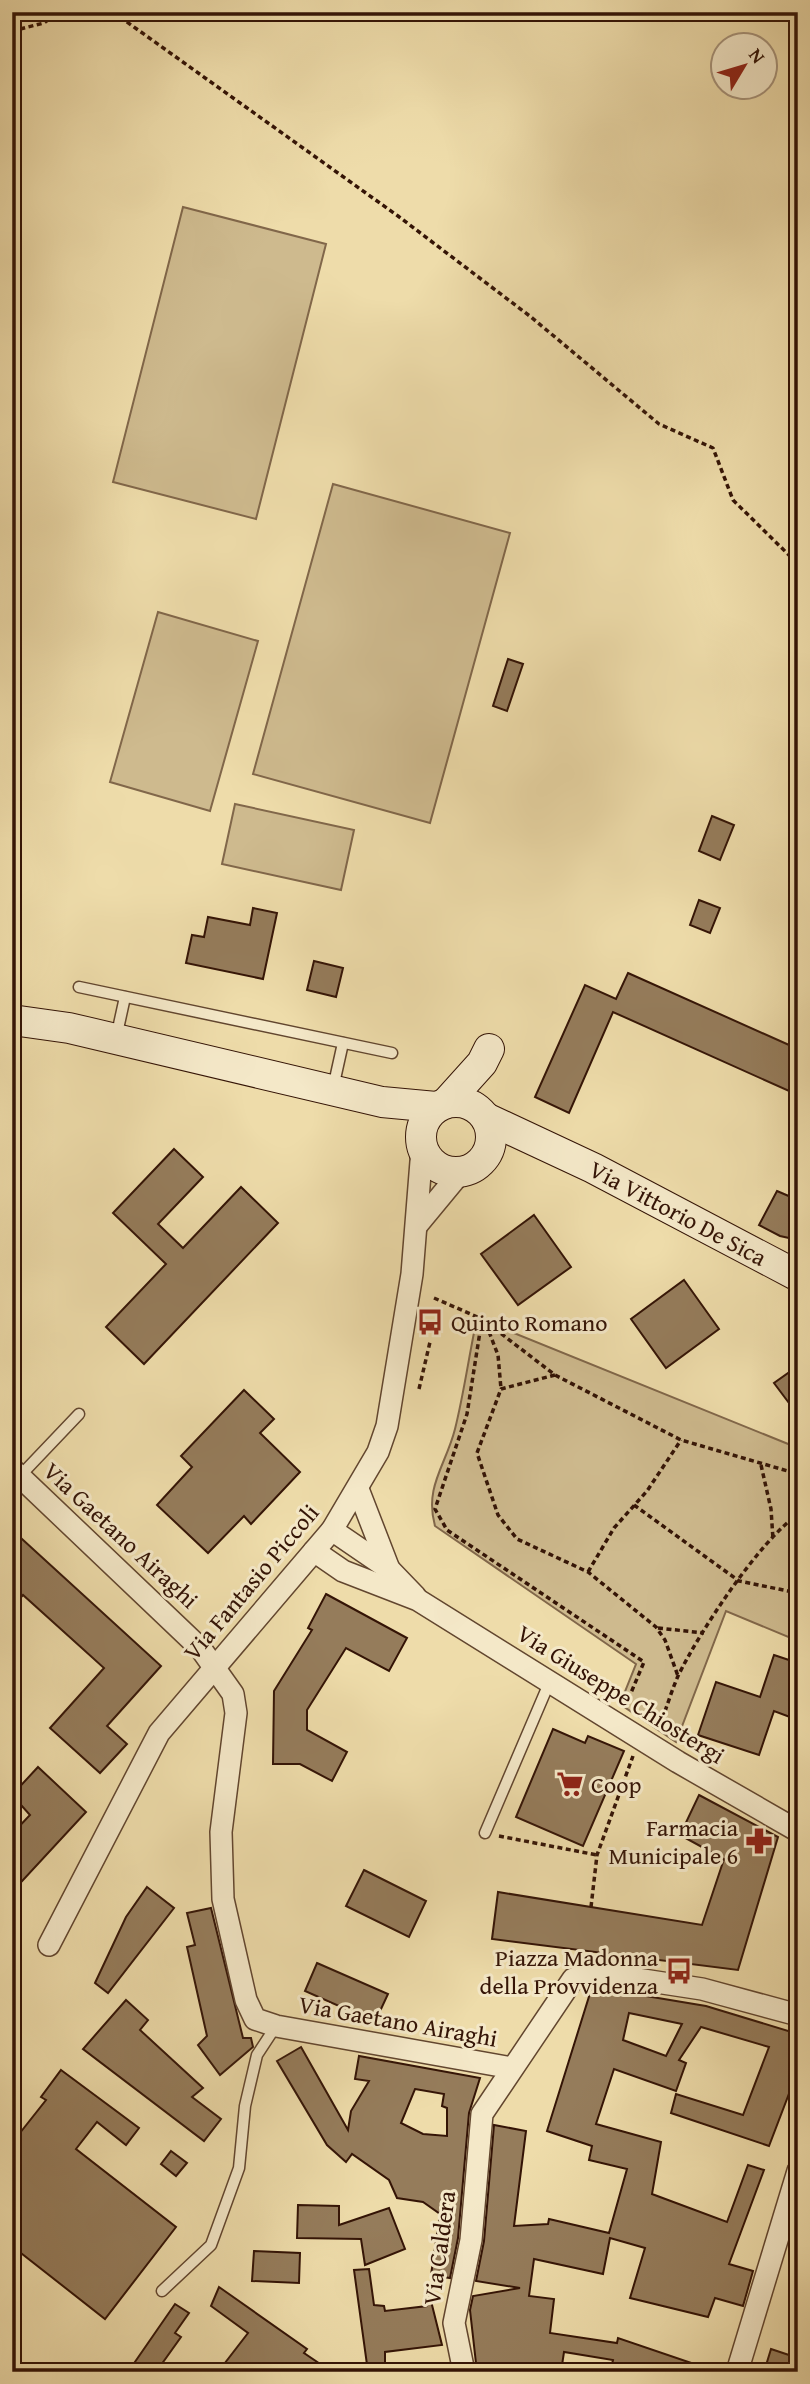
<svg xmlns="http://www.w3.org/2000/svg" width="810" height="2384" viewBox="0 0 810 2384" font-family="'Gentium Book Plus',serif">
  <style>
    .green { fill: #ceba8e; stroke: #81674a; stroke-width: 2 }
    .building { fill: #957c5b; stroke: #341406; stroke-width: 2; fill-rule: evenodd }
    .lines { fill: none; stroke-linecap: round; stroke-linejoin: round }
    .lane-casing { stroke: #62462f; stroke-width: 13 }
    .street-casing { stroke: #62462f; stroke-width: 24 }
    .secondary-casing { stroke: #341406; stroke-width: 32 }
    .path { stroke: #341406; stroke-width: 3.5; stroke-dasharray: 5 3.5; stroke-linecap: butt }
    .lane { stroke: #f4e8c8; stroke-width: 10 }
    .street { stroke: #f4e8c8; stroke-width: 21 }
    .secondary { stroke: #f4e8c8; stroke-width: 30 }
    .labels { text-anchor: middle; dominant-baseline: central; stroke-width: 6; stroke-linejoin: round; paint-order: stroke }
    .street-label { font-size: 24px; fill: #341406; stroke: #f4e8c8 }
    .poi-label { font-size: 24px; fill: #341406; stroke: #f4e8c8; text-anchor: start }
  </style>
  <rect width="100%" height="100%" fill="#eedcaa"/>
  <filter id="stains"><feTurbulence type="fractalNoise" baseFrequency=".00286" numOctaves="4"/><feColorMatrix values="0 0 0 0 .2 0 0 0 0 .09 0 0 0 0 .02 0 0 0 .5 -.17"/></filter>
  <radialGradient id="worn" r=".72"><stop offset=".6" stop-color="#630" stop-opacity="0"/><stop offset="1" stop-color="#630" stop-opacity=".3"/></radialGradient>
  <g class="green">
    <path d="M183 207 326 244 256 519 113 482Z"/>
    <path d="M333 484 510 533 430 823 253 774Z"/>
    <path d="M158 612 258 641 210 811 110 782Z"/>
    <path d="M235 804 354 830 341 890 222 864Z"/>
    <path d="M477 1318 798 1448V1641L726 1611 676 1742 620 1704 636 1664 435 1526C424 1487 446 1465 455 1429 464 1393 469 1355 477 1318Z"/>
  </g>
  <g class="building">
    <path d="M508 659 523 664 507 711 493 706Z"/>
    <path d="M712 816 734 825 720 860 699 851Z"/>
    <path d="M699 900 720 908 710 933 690 925Z"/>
    <path d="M253 908 277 913 263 979 186 963 192 935 204 937 208 917 250 925Z"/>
    <path d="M314 961 343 968 336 997 307 990Z"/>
    <path d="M628 973 798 1049V1095L613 1012 569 1113 535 1097 585 985 616 999Z"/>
    <path d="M174 1149 203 1177 158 1224 183 1248 241 1187 278 1223 144 1364 106 1327 166 1264 113 1213Z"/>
    <path d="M777 1191 798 1200V1240L780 1236 759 1225Z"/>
    <path d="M534 1215 571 1267 518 1305 481 1254Z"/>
    <path d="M684 1280 719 1329 666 1368 631 1319Z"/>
    <path d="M798 1366V1415L774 1383Z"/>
    <path d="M244 1390 274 1419 260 1433 300 1472 251 1524 244 1516 208 1553 157 1505 192 1467 181 1456Z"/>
    <path d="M22 1539 161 1666 107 1726 127 1744 100 1773 50 1728 104 1668 23 1595 12 1607V1550Z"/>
    <path d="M326 1594 407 1638 389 1671 346 1648 307 1710V1730L347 1752 332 1781 300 1764H273L274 1691 312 1630 308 1628Z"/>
    <path d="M774 1655 798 1663V1720L774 1711 759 1755 698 1735 716 1682 760 1697Z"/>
    <path d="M553 1729 585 1743 588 1736 624 1751 583 1846 516 1817Z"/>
    <path d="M38 1767 86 1812 12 1892V1834L30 1815 12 1795Z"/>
    <path d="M699 1795 778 1837 738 1970 492 1939 498 1892 702 1925 724 1859 680 1835Z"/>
    <path d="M364 1870 426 1901 409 1937 346 1906Z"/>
    <path d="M147 1887 174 1908 108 1993 95 1983 126 1917Z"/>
    <path d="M211 1908 243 2038H251L253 2047 220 2075 198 2045 207 2036 187 1947 195 1945 187 1913Z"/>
    <path d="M317 1963 388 1994 375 2022 305 1991Z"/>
    <path d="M592 1987 706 2006 798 2034V2070L769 2146 671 2113 676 2094 743 2115 769 2047 701 2027 679 2060 686 2063 676 2091 614 2069 596 2124 661 2142 652 2194 727 2222 748 2165 764 2170 729 2264 753 2271 743 2306 715 2298 708 2317 630 2298 645 2248 610 2238 603 2274 534 2259 529 2296 554 2299 550 2333 617 2343 618 2338 709 2369V2372H610L613 2360 564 2352 561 2372H477L470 2310 473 2296 520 2288 476 2281 484 2241 494 2125 526 2131 514 2226 548 2224 549 2219 609 2233 627 2169 589 2160 592 2146 547 2131ZM629 2013 682 2024 666 2056 623 2040Z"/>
    <path d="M126 2000 148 2020 140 2030 203 2088 192 2097 221 2119 204 2141 83 2049Z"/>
    <path d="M301 2047 348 2130 351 2111 369 2081 355 2079 359 2056 480 2078 469 2113 458 2238 450 2278 431 2275 440 2214 423 2202 397 2198 389 2180 352 2154 346 2162 327 2145 277 2061ZM415 2089 444 2094 442 2106 447 2108V2136L423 2134 401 2123Z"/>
    <path d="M61 2070 139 2128 126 2145 97 2122 76 2149 176 2227 105 2319 12 2246V2143L46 2100 41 2097Z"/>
    <path d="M171 2151 187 2163 176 2176 161 2164Z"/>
    <path d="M298 2205 339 2206V2225L389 2208 405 2249 365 2265 361 2239 297 2238Z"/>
    <path d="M254 2251 300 2253 299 2283 252 2281Z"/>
    <path d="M369 2269 374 2305 384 2306 385 2311 427 2306 429 2293 442 2345 385 2352V2372H368L354 2270Z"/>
    <path d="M219 2287 307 2349 304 2353 332 2372H218L248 2333 211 2306Z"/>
    <path d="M175 2304 189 2313 175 2333 181 2337 156 2372H128Z"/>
    <path d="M771 2349 798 2358V2372H764Z"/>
  </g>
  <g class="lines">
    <g class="lane-casing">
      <g id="lane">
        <path d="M79 987 392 1053"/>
        <path d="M116 1038 125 997"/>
        <path d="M333 1088 343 1043"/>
        <path d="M20 1476 79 1414"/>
        <path d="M485 1833 550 1681"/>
        <path d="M162 2291 211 2245 239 2168 245 2106 257 2055 276 2026"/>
      </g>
    </g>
    <g class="street-casing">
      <g id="street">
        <path d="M417 1225 460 1173"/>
        <path d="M12 1469 201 1649 233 1694 236 1713 221 1832 223 1899 246 2000 255 2019 276 2026 512 2068"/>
        <path d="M358 1489 389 1569"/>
        <path d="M332 1530 389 1569 415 1596"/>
        <path d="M314 1551 343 1571 418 1600 678 1762 798 1831"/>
        <path d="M49 1945 159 1733 332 1530 378 1452 387 1426 412 1274 422 1149"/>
        <path d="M464 2372 454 2323 471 2240 482 2114 573 1979 591 1972 702 1989 798 2015"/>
        <path d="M737 2372 798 2171"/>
      </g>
    </g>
    <g class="secondary-casing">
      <g id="secondary">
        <path d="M12 1020 69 1028 382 1102 436 1107"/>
        <circle cx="456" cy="1137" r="35"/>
        <path d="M446 1103 482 1063 489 1049"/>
        <path d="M486 1118 593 1168 798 1276"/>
      </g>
    </g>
    <g class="path">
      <path d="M113 12 398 216 531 317 659 424 713 448 733 500 798 564"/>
      <path d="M12 31 44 23 58 12"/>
      <path d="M434 1298 482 1319 555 1375 681 1440 798 1474"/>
      <path d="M482 1319 467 1414 435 1509 447 1530 644 1662 625 1707"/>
      <path d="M486 1324 498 1355 501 1389"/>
      <path d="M555 1375 501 1389 477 1453 498 1515 517 1539 588 1572 656 1627 665 1640 678 1676"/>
      <path d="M419 1389 430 1342"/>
      <path d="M761 1465 771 1509 773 1539"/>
      <path d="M634 1505 739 1581 798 1593"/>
      <path d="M588 1572 614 1528 647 1491 681 1440"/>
      <path d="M658 1628 704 1633"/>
      <path d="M659 1727C666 1710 671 1692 678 1676 700 1631 758 1543 798 1514"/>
      <path d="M499 1836 597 1855"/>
      <path d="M591 1907 597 1855 633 1756"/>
    </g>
    <use href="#lane" class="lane"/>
    <use href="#street" class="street"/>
    <use href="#secondary" class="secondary"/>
  </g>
  <defs>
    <g id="bus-bare" transform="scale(2.1)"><path d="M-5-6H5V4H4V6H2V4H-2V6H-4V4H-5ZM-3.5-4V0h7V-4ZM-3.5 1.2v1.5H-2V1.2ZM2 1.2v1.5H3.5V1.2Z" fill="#8f2418" stroke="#f4e8c8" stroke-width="2.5" paint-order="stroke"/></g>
    <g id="supermarket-bare" transform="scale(2.1)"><path d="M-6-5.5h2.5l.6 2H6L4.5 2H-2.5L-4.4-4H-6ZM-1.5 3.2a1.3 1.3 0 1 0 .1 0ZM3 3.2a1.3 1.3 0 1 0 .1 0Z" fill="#8f2418" stroke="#f4e8c8" stroke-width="2.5" paint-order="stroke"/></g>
    <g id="pharmacy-bare" transform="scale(2.1)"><path d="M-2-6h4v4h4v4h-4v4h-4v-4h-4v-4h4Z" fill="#8f2418" stroke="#f4e8c8" stroke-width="2.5" paint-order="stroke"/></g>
  </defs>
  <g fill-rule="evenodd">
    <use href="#bus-bare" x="430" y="1322"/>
    <use href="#supermarket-bare" x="570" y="1784"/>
    <use href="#pharmacy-bare" x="759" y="1841"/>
    <use href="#bus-bare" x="679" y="1971"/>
  </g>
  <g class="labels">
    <g class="street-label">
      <text transform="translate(678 1213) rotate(28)">Via Vittorio De Sica</text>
      <text transform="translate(121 1535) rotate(43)">Via Gaetano Airaghi</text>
      <text transform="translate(251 1582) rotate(-50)">Via Fantasio Piccoli</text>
      <text transform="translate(621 1694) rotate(32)">Via Giuseppe Chiostergi</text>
      <text transform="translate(398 2021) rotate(10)">Via Gaetano Airaghi</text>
      <text transform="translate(439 2248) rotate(-82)">Via Caldera</text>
    </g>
    <g class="poi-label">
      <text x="451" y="1322">Quinto Romano</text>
      <text x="591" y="1784">Coop</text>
      <text x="738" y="1827" text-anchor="end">Farmacia<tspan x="738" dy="28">Municipale 6</tspan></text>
      <text x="658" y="1957" text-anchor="end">Piazza Madonna<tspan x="658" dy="28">della Provvidenza</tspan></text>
    </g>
  </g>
  <rect width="810" height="2384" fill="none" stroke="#eedcaa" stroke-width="42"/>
  <rect x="14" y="14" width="782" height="2356" fill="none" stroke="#341406" stroke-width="3.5"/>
  <rect x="21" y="21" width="768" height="2342" fill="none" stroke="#341406" stroke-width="2"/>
  <g transform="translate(744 66) rotate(52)"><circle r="33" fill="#f4e8c8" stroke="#a7937a" stroke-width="2"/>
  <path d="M0-5L12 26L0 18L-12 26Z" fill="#8f2418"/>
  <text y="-10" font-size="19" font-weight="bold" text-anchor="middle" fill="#341406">N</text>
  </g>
  <rect width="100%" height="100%" filter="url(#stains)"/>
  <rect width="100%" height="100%" fill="url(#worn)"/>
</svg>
